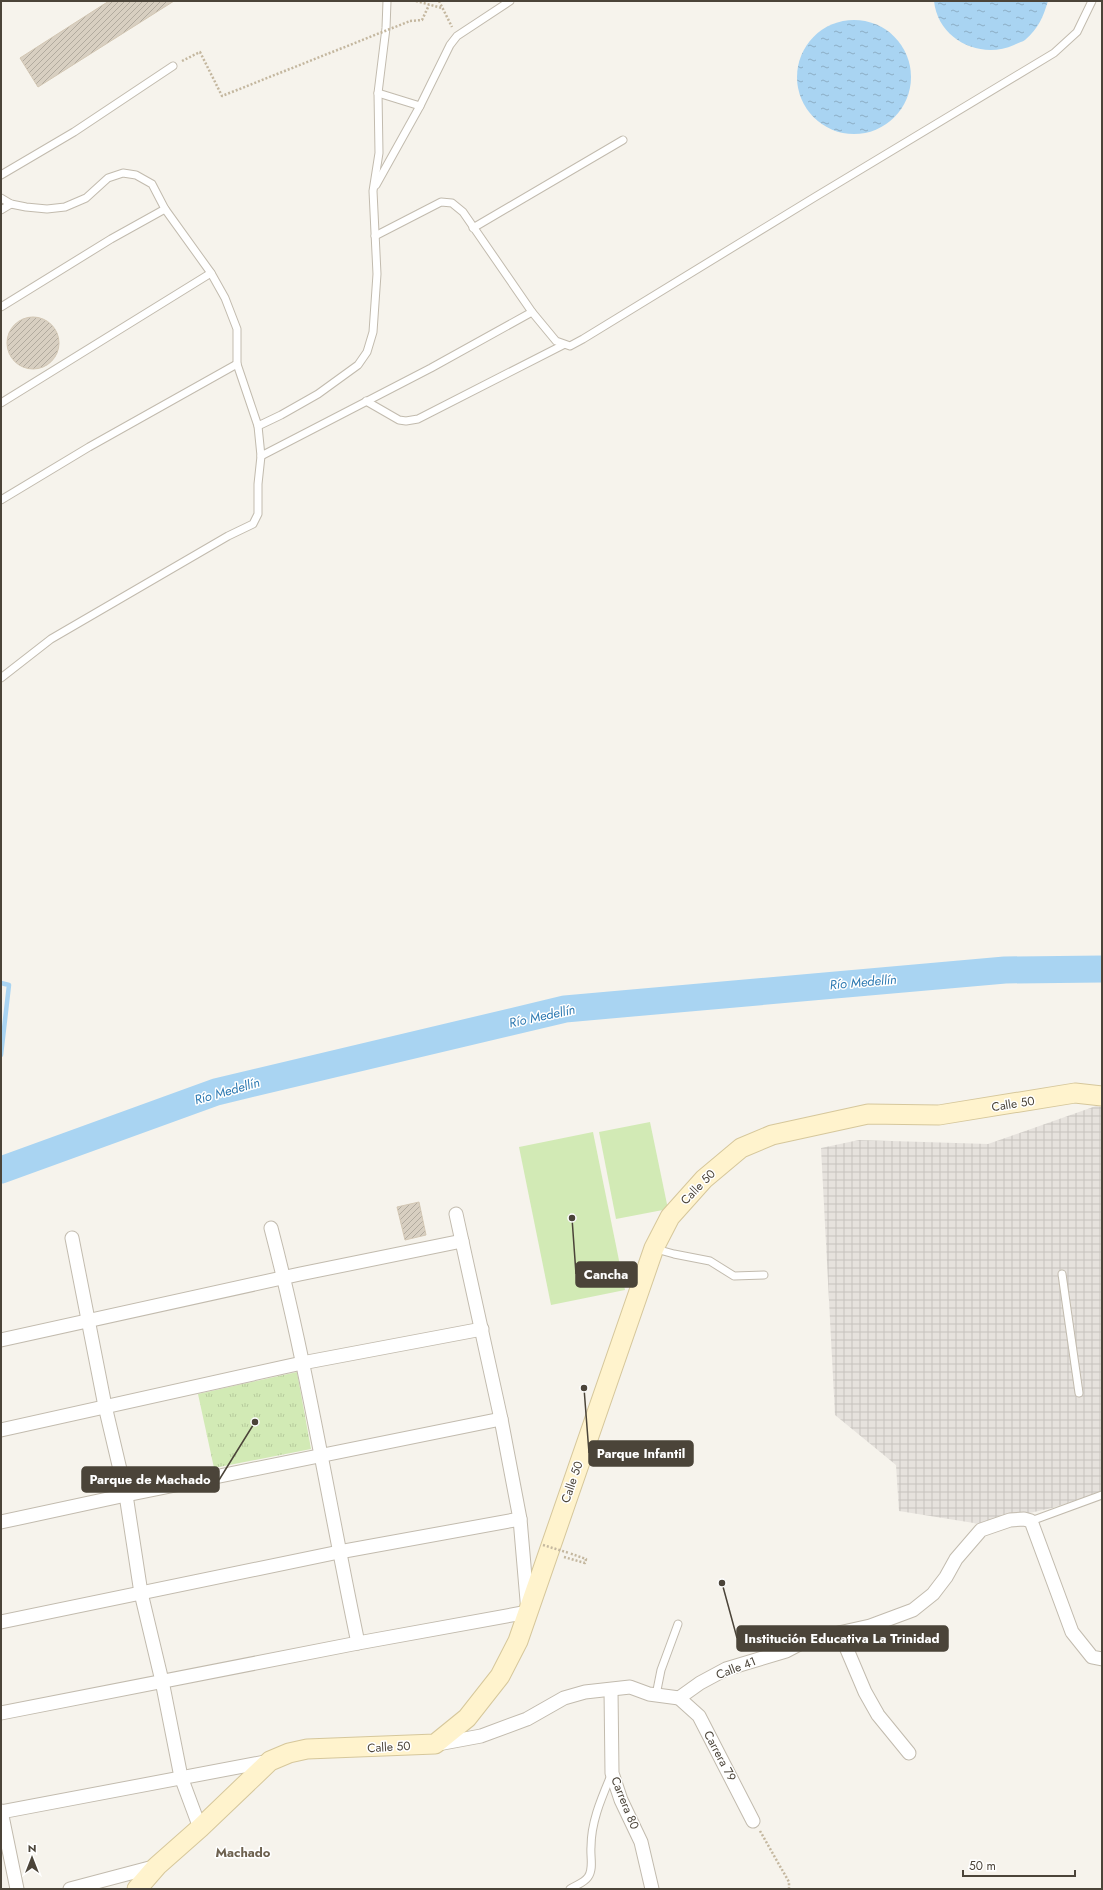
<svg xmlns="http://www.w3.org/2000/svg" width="1103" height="1890" viewBox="0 0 1103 1890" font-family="Jost,sans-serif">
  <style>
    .industrial { fill: url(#industrial-grid) }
    .grass { fill: #d2eab5 }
    .park { fill: url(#park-tufts) }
    .water { fill: url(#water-ripples) }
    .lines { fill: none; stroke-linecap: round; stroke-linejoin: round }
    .stream { stroke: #a9d4f2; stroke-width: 4.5 }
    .river { stroke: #a9d4f2; stroke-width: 27 }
    .building { fill: url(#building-hatch); stroke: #d3c7b4 }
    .service-casing { stroke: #c2bbae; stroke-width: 9 }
    .minor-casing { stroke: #c2bbae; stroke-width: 15 }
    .secondary-casing { stroke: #d6c79b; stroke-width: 21 }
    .path { stroke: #c4b79f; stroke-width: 2.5; stroke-dasharray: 2 2; stroke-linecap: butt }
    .service { stroke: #fff; stroke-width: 7 }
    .minor { stroke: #fff; stroke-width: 13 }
    .secondary { stroke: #fff3cd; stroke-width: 19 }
    .path-bridge { stroke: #c4b79f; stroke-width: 2.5; stroke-dasharray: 2 2; stroke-linecap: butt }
    .labels { text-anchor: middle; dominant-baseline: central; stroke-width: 3; stroke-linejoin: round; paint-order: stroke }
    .street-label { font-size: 12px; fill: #4b4439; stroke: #fff }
    .water-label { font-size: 13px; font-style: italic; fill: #2e7ab2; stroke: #fff }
    .neighbourhood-label { font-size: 13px; font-weight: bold; fill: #6e6250; stroke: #fff }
    .leader { fill: none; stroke: #4b4439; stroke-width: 1.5 }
    .callout-dot { fill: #4b4439; stroke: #fff; stroke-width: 1.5 }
    .callout { fill: #4b4439; stroke: #4b4439; stroke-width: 1.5 }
    .callout-label { font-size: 13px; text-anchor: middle; font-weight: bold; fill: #fff }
  </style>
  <defs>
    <pattern id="industrial-grid" width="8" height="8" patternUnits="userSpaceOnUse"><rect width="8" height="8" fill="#e6e2dd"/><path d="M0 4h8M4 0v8" fill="none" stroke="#c7c3be"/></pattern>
    <pattern id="park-tufts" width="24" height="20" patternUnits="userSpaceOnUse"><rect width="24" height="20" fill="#d2eab5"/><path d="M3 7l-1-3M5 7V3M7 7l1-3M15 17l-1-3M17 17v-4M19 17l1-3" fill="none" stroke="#b6ca9c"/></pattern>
    <pattern id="water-ripples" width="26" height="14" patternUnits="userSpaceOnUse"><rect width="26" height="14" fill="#a9d4f2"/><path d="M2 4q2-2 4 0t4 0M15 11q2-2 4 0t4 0" fill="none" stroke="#8caec5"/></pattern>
    <pattern id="building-hatch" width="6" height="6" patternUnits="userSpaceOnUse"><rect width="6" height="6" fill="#d8cfc1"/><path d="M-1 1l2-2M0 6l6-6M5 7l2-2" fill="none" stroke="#b1aa9e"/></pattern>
  </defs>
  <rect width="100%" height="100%" fill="#f6f3ec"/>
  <path class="industrial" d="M1096 1106 1102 1107V1492L1052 1508 980 1524 899 1511 896 1465 835 1415 821 1148 859 1140 988 1144Z"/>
  <g class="grass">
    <path d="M650 1122 668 1209 616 1219 599 1132Z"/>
    <path d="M593 1132 625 1290 551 1305 519 1147Z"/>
  </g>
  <path class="park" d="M297 1372 311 1449 214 1468 198 1394Z"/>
  <g class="water">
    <path d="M934 1H1048C1043 17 1039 28 1025 40 1022 42 1018 43 1014 45 981 60 938 40 934 1Z"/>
    <circle cx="854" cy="77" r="57"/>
  </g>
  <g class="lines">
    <path class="stream" d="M1 983 9 985 1 1055"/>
    <path class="river" d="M1 1170 216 1092 565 1009 1005 970 1102 969"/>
  </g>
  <g class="building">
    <path d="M109 1H174L38 87 20 58Z"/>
    <circle cx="33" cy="343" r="26"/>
    <path d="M419 1202 426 1235 405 1240 397 1207Z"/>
  </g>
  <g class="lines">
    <g class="service-casing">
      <g id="service">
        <path d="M378 93 420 106"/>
        <path d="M1 175 74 132 173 66"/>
        <path d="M376 185 420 106 450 45 457 36 510 1"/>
        <path d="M1 198 11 204 26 207 47 209 65 207 86 198 108 178 123 173 136 175 152 184 165 209 211 273 225 298 237 329V364L258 426 281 415 318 394 358 365 367 352 373 332 377 274 373 191 379 153 378 93 386 28 387 1"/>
        <path d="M1 210 11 204"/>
        <path d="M473 228 623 140"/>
        <path d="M375 236 441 202 452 203 463 212 532 312"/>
        <path d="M1 307 111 239 165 209"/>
        <path d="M366 401 399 420 406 421 418 419 563 345"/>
        <path d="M1 403 211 273"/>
        <path d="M261 456 431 368 532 312 556 341 570 346 583 339 815 197 1054 53 1077 32 1092 1"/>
        <path d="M1 500 89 447 237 364"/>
        <path d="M1 678 51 639 228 536 253 524 258 514V484L261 456 258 426"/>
        <path d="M656 1249 674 1254 710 1261 734 1276 764 1275"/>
        <path d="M1062 1274 1079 1393"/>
        <path d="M1031 1521 1102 1495"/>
        <path d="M656 1695 661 1670 678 1624"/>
        <path d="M570 1889C576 1885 584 1883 588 1877 594 1869 590 1856 591 1847 591 1821 602 1797 612 1773"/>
      </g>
    </g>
    <g class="minor-casing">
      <g id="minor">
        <path d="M271 1228C307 1365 329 1505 358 1643"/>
        <path d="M72 1238 105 1406 126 1495 141 1593 162 1681 181 1777 200 1828"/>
        <path d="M1 1340 300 1274 462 1241"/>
        <path d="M1 1430 302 1363 482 1329"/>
        <path d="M1 1522 126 1495 501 1419"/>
        <path d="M1 1622 339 1552 520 1519"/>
        <path d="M840 1633 865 1692 878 1715 909 1753"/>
        <path d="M611 1690 612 1773 621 1800 641 1842 652 1889"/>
        <path d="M679 1698 699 1716 753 1821"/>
        <path d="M1 1713 358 1643 528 1612 520 1519 501 1419 456 1214"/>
        <path d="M438 1744 481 1736 527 1719 564 1698 585 1692 630 1687 649 1694 679 1698 700 1683 726 1669 786 1651 807 1640 870 1626 913 1610 933 1594 946 1577 956 1559 981 1530 1010 1520 1024 1519 1031 1521 1072 1632 1092 1657 1102 1659"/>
        <path d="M1 1811 17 1889"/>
        <path d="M1 1812 270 1761"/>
        <path d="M70 1889 157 1866"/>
      </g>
    </g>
    <g class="secondary-casing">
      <path id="secondary" d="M137 1889 157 1866 200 1828 270 1761 289 1753 307 1749 435 1744 467 1718 500 1676 518 1641 654 1248 670 1217 704 1179 741 1148 772 1135 868 1114 939 1115 1075 1093 1102 1096"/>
    </g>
    <g class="path">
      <path d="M416 1 442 8"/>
      <path d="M439 1 452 27"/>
      <path d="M410 21 422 20 429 5"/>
      <path d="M182 61 200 52 222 96 232 92"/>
      <path d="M564 1557 585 1563 586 1559 569 1553"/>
      <path d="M760 1831 789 1882V1889"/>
    </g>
    <use href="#service" class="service"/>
    <use href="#minor" class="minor"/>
    <use href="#secondary" class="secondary"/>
    <g class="path-bridge">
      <path d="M232 92 410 21"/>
      <path d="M543 1545 569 1553"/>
    </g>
  </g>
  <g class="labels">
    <g class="street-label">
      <text transform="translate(1013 1104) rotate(-9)">Calle 50</text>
      <text transform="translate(698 1187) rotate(-46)">Calle 50</text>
      <text transform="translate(572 1482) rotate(-71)">Calle 50</text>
      <text transform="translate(736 1668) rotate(-21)">Calle 41</text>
      <text transform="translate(389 1747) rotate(-3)">Calle 50</text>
      <text transform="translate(720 1756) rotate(62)">Carrera 79</text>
      <text transform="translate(625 1803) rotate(68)">Carrera 80</text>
    </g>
    <g class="water-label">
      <text transform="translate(863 982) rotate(-5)">Río Medellín</text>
      <text transform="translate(542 1016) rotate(-12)">Río Medellín</text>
      <text transform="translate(227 1091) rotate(-16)">Río Medellín</text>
    </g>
    <g class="neighbourhood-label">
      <text x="243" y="1852">Machado</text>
    </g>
  </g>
  <path class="leader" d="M572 1218L576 1274M584 1388L589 1453M255 1422L219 1480M722 1583L737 1638"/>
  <g class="callout-dot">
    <circle cx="572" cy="1218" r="4"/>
    <circle cx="584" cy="1388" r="4"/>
    <circle cx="255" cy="1422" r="4"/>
    <circle cx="722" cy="1583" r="4"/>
  </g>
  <g class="callout">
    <rect x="576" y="1262" width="61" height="25" rx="4"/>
    <rect x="589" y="1441" width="104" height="25" rx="4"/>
    <rect x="82" y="1467" width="137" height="25" rx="4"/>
    <rect x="737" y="1626" width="211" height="25" rx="4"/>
  </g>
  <g class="callout-label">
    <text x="606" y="1279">Cancha</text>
    <text x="641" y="1458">Parque Infantil</text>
    <text x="150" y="1484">Parque de Machado</text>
    <text x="842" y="1643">Institución Educativa La Trinidad</text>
  </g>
  <rect width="1103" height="1890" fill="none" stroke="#4b4439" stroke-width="4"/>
  <g transform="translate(32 1858)" stroke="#ffffff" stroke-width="3" paint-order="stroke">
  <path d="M0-3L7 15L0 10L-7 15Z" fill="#4b4439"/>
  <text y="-6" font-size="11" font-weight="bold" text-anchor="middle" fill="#4b4439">N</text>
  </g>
  <path d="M963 1870v6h112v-6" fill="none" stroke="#4b4439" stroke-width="2"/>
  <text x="969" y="1870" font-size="12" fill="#4b4439" stroke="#ffffff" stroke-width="3" paint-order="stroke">50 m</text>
</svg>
